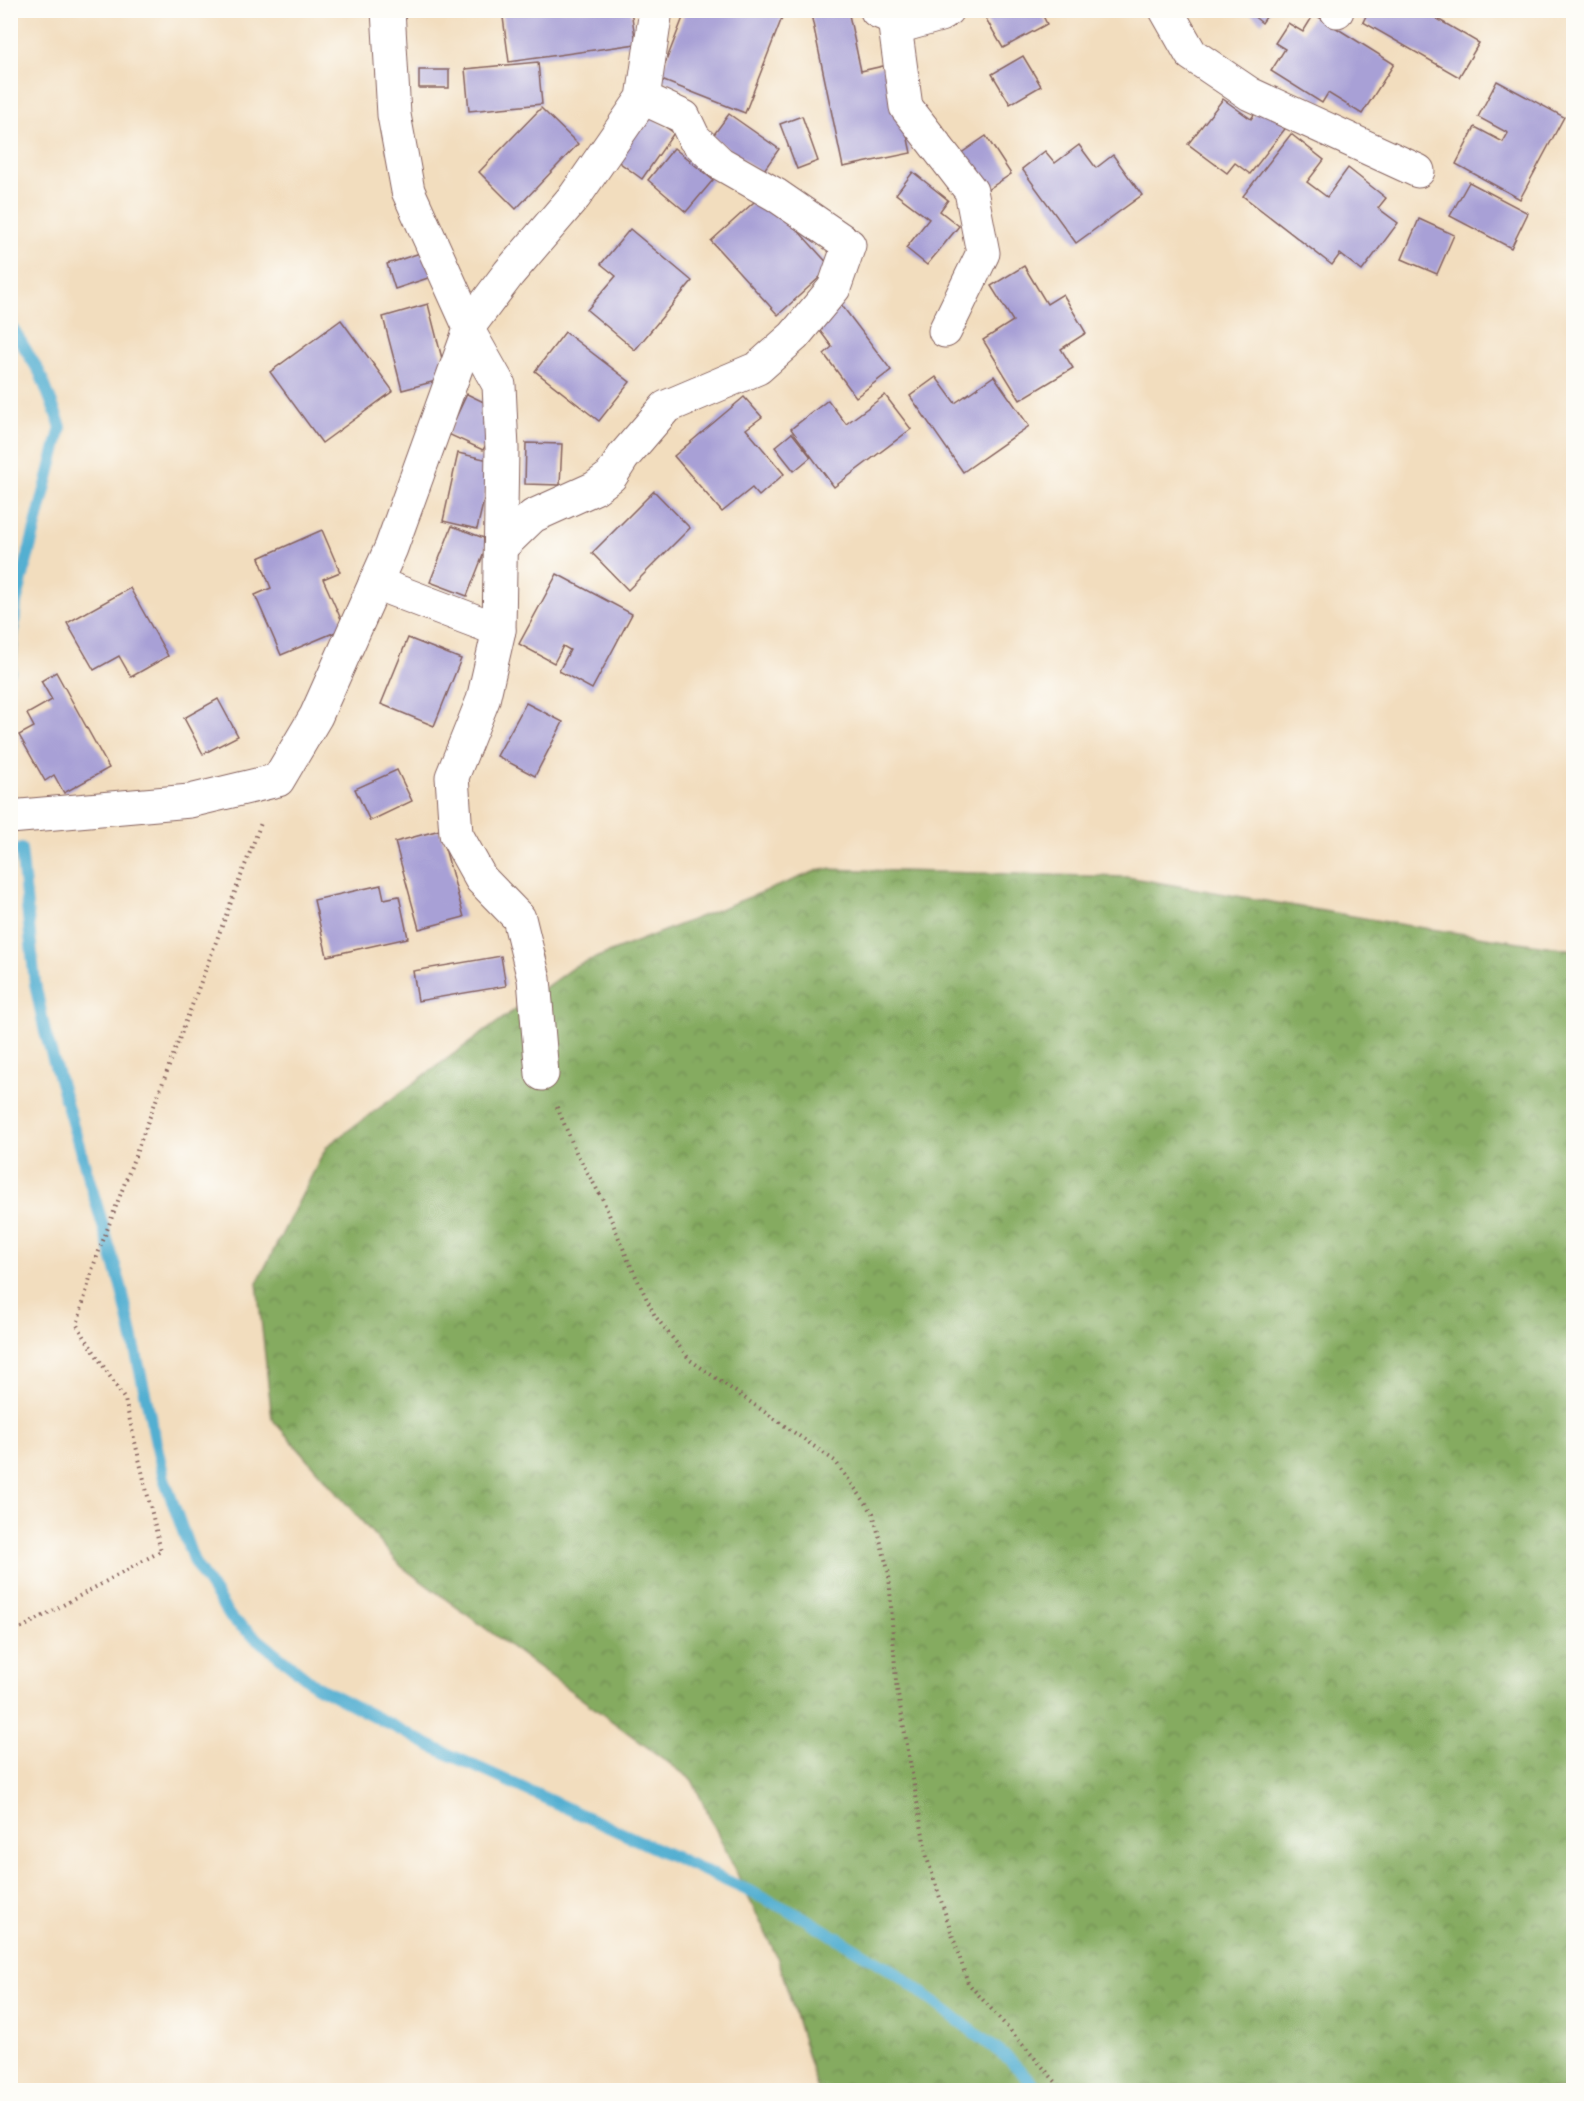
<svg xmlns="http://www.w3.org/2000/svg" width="1584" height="2101" viewBox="0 0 1584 2101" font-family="'Libre Bodoni',serif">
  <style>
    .forest { fill: url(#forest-crowns); stroke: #686546; stroke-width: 1.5 }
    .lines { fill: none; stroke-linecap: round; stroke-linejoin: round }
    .stream { stroke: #53afd1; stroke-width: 12 }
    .building { fill: #a8a0d6 }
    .minor-casing { stroke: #85625e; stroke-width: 35 }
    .path { stroke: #85625e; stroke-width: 4; stroke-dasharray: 1.5 4.5; stroke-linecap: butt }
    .minor { stroke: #fff; stroke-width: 33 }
  </style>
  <defs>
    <pattern id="forest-crowns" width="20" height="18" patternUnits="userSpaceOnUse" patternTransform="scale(1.5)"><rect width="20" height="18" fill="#85ab61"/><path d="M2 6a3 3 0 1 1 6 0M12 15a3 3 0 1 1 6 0" fill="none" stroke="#6f8b50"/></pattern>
  </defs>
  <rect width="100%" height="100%" fill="#fdfcf7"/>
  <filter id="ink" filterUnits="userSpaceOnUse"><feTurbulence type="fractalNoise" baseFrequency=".0167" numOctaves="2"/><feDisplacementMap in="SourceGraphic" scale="12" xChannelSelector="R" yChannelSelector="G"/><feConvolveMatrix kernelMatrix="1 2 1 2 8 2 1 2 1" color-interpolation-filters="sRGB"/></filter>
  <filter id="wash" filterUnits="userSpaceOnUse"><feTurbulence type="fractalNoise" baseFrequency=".008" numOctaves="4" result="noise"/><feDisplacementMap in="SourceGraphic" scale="24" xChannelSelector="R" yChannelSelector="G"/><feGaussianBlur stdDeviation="1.35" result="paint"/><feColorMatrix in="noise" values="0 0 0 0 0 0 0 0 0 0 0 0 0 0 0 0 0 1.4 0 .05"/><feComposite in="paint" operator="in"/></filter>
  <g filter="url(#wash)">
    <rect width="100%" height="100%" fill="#f2ddbe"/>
    <path class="forest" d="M821 869 1127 877 1404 925 1573 950V2090H818L778 1959 692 1780 402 1567 272 1419 257 1283 327 1146 575 966Z"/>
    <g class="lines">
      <g class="stream">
        <path d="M10 324 40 373 61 427 16 603 10 671"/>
        <path d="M21 849 35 983 45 1032 121 1286 164 1478 194 1562 231 1618 316 1686 437 1749 747 1890 802 1917 896 1973 1009 2059 1039 2090"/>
      </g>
    </g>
    <g id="blocks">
      <g class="building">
        <path d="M502 10H631L636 44 509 62Z"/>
        <path d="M686 10H785L745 113 659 79Z"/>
        <path d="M825 10H848L861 71 892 64 911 153 843 167 811 14Z"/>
        <path d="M1000 10H1040L1047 24 1003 48 986 19Z"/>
        <path d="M1246 10H1271L1262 23Z"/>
        <path d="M1369 10H1422L1479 43 1459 77 1363 22Z"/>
        <path d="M1314 14 1394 64 1362 114 1328 93 1322 103 1271 71 1285 49 1275 43 1288 23 1303 32Z"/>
        <path d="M1023 56 1041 86 1010 104 992 74Z"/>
        <path d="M538 62 542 104 469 111 465 69Z"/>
        <rect x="419" y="70" width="30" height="18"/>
        <path d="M1497 81 1564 117 1520 199 1456 164 1475 127 1503 142 1508 133 1478 117Z"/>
        <path d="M1223 99 1251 119 1261 105 1288 125 1250 174 1235 163 1227 173 1188 144Z"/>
        <path d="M541 108 578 144 516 209 479 172Z"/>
        <path d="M645 112 674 133 642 179 612 157Z"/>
        <path d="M729 114 779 149 762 173 712 137Z"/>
        <path d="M802 116 818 161 797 169 780 124Z"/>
        <path d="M1291 134 1324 160 1307 182 1327 197 1348 168 1386 198 1378 208 1398 223 1362 271 1340 254 1332 265 1243 196Z"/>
        <path d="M986 136 1011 174 984 192 960 154Z"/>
        <path d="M1079 145 1096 168 1113 155 1142 195 1076 243 1022 169 1045 151 1055 163Z"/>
        <path d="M674 148 713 180 686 212 648 180Z"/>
        <path d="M913 172 948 200 940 211 959 226 927 265 906 248 929 219 896 194Z"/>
        <path d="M1469 182 1528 213 1511 248 1450 216Z"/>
        <path d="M764 193 831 267 778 315 711 241Z"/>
        <path d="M1419 219 1454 235 1437 274 1402 259Z"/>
        <path d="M630 229 692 281 635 350 587 310 616 276 601 264Z"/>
        <path d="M426 251 434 276 395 289 387 264Z"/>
        <path d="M1024 266 1047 304 1063 294 1086 333 1061 349 1073 368 1020 400 983 340 1013 321 991 286Z"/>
        <path d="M840 303 891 370 856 397 824 354 832 347 814 323Z"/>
        <path d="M428 304 447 378 402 390 383 317Z"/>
        <path d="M341 320 393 391 322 443 270 372Z"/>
        <path d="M565 332 630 382 599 421 535 371Z"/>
        <path d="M994 376 1029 426 963 472 910 396 936 377 955 403Z"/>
        <path d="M467 394 492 406 484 424 494 429 483 450 448 434Z"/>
        <path d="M885 395 911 429 834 487 791 429 828 400 846 424Z"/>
        <path d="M744 397 762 417 746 429 784 474 759 496 752 488 722 512 674 456Z"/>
        <path d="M792 433 811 457 794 471 775 447Z"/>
        <path d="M526 443 562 444 560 485 525 484Z"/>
        <path d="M458 453 493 461 477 529 443 521Z"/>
        <path d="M654 491 690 528 628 590 592 553Z"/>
        <path d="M452 526 489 540 467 596 430 582Z"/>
        <path d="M322 530 340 572 323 579 345 628 281 655 255 595 271 588 259 558Z"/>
        <path d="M557 574 632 614 592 689 559 671 570 650 563 646 554 663 519 644Z"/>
        <path d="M130 588 168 656 131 677 119 656 94 670 67 623Z"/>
        <path d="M408 638 461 659 434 726 381 704Z"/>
        <path d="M56 672 109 768 64 793 54 775 45 781 19 735 34 727 27 714 52 700 41 681Z"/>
        <path d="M218 699 238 736 203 754 184 718Z"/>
        <path d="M526 703 563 722 535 776 497 756Z"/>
        <path d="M397 770 412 801 370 821 355 789Z"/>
        <path d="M440 830 464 917 419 929 395 842Z"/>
        <path d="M381 885 384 899 399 896 408 938 327 956 314 900Z"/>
        <path d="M501 956 506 986 418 1001 413 971Z"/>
      </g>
    </g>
  </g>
  <g filter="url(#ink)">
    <use href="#blocks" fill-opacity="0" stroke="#85625e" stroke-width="1.5"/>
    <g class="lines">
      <g class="minor-casing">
        <g id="minor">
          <path d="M1166 10 1191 54 1250 94 1418 171"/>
          <path d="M1336 10 1337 11"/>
          <path d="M877 11 908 24 940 15 947 10"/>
          <path d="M894 19 906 107 971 191 983 253 945 331"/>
          <path d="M469 326 509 273 575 196 643 98 655 17 653 10"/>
          <path d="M469 332 499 385 502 449 499 630 483 700 452 777 456 834 481 879 519 918 534 979 542 1074"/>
          <path d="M501 547 533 516 595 488 611 476 623 457 666 407 758 368 794 336 834 288 849 245 776 195 720 163 694 138 684 117 643 98"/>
          <path d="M375 583 499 630"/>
          <path d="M10 817 190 801 278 780 316 716 391 548 469 332V326L408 191 394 115 388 10"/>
        </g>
      </g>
      <g class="path">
        <path d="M557 1107 576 1152 603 1200 628 1260 655 1316 690 1360 835 1461 873 1513 889 1574 896 1683 927 1858 968 1983 1063 2090"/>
        <path d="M10 1632 16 1631 161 1551 125 1400 77 1325 93 1267 261 823"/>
      </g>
      <use href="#minor" class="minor"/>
    </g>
  </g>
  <rect width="1584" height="2101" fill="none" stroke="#fdfcf7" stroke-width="36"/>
</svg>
